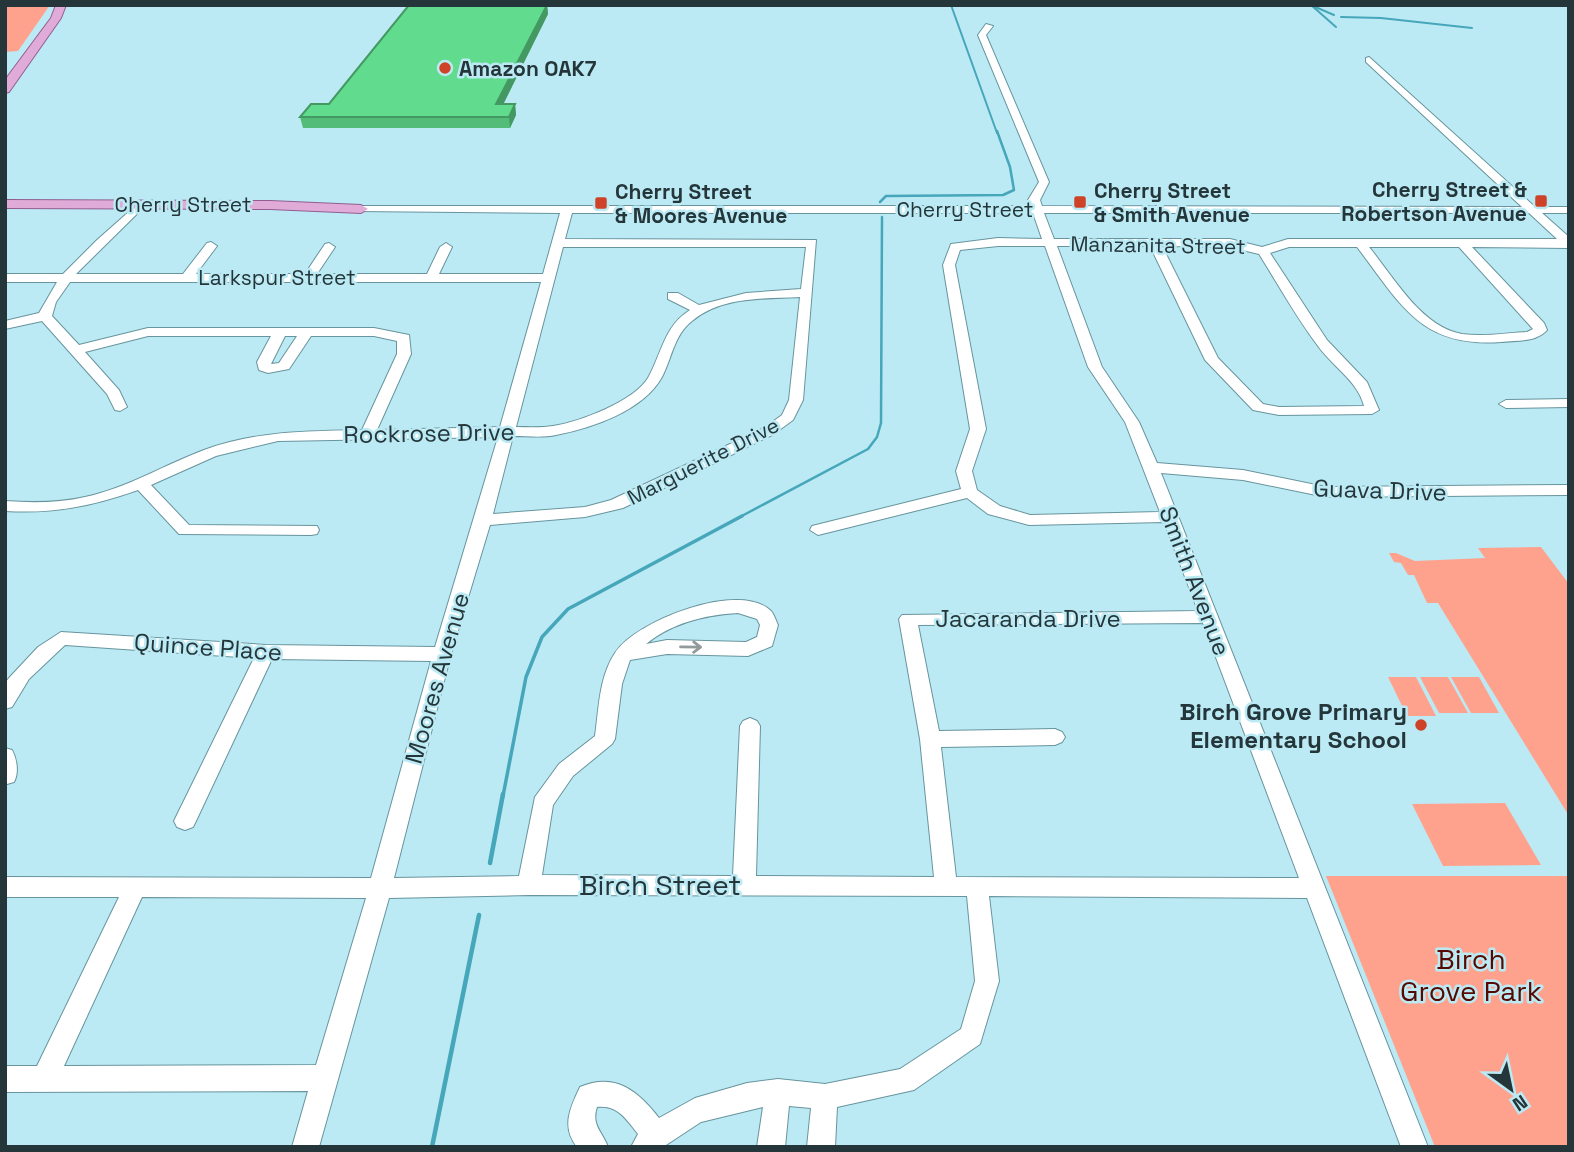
<svg xmlns="http://www.w3.org/2000/svg" width="1574" height="1152" viewBox="0 0 1574 1152" font-family="'Space Grotesk',sans-serif">
  <style>
    .green { fill: #ffa28d }
    .lines { fill: none; stroke-linecap: round; stroke-linejoin: round }
    .stream-far3 { stroke: #46a6ba; stroke-width: 2 }
    .stream-far2 { stroke: #46a6ba; stroke-width: 2.5 }
    .stream-far1 { stroke: #46a6ba; stroke-width: 3.5 }
    .stream { stroke: #46a6ba; stroke-width: 4.5 }
    .minor-casing { stroke: #67949d; stroke-width: 2 }
    .major-casing { stroke: #915e8f; stroke-width: 2 }
    .minor { fill: #fff; fill-rule: evenodd }
    .major { fill: #e0abd7; fill-rule: evenodd }
    .wall { fill: #53bc79 }
    .shaded-wall { fill: #449963 }
    .building { fill: #61db8d; stroke: #449963; stroke-width: 2 }
    .oneway { stroke: #929a9c }
    .poi-dot { fill: #ce4328; stroke: #bbeaf4; stroke-width: 2.5 }
    .labels { text-anchor: middle; dominant-baseline: central; stroke-width: 5; stroke-linejoin: round; paint-order: stroke }
    .far-poi-label { font-size: 21px; font-weight: bold; fill: #24363a; stroke: #bbeaf4; text-anchor: start }
    .far-street-label { font-size: 21px; fill: #24363a; stroke: #bbeaf4 }
    .street-label { font-size: 24px; fill: #24363a; stroke: #bbeaf4 }
    .poi-label { font-size: 24px; font-weight: bold; fill: #24363a; stroke: #bbeaf4; text-anchor: end }
    .near-street-label { font-size: 28px; fill: #24363a; stroke: #bbeaf4 }
    .near-park-label { font-size: 28px; fill: #570900; stroke: #bbeaf4 }
  </style>
  <rect width="100%" height="100%" fill="#bbeaf4"/>
  <g class="green">
    <path d="M5 5H50L18 51 5 52Z"/>
    <path d="M1541 547 1569 584V816L1438 603H1427L1414 575H1408L1401 563 1394 562 1389 553H1396L1415 561 1485 558 1478 548Z"/>
    <path d="M1388 677H1416L1436 716H1407Z"/>
    <path d="M1420 677H1448L1468 713H1439Z"/>
    <path d="M1451 677H1479L1499 713H1471Z"/>
    <path d="M1505 803 1541 865 1443 866 1412 804Z"/>
    <path d="M1326 876H1569V1147H1435Z"/>
  </g>
  <g class="lines">
    <g class="stream-far3">
      <path d="M951 5 997 133"/>
      <path d="M1311 5 1336 27"/>
      <path d="M1313 6 1334 15"/>
      <path d="M1341 17 1381 18 1472 28"/>
    </g>
    <g class="stream-far2">
      <path d="M880 202 886 196 1003 195 1014 190 1010 167 997 131"/>
      <path d="M738 518 868 449 877 437 881 423 882 217"/>
    </g>
    <path class="stream-far1" d="M503 796 526 677 542 637 568 609 742 516"/>
    <g class="stream">
      <path d="M490 863 503 794"/>
      <path d="M432 1147 479 915"/>
    </g>
    <g class="minor-casing">
      <g id="minor">
        <path d="M986 24 993 26 986 35 1049 182 1040 200 1042 206 1522 207 1366 62V58L1369 57 1535 207H1569V213H1542L1569 237V248L1472 247 1544 323 1547 330C1535 343 1517 340 1501 342 1420 348 1401 304 1357 247H1289L1270 253 1327 340 1367 382 1379 410 1372 414 1279 415 1253 410 1205 360 1150 246H1057L1102 367 1139 422 1157 463 1243 470 1326 487 1569 485V495L1326 497 1243 480 1161 473 1428 1147H1401L1307 898 989 896 999 981 980 1044 914 1090 837 1107 835 1147H807L811 1108 789 1106 785 1147H757L763 1107 701 1122 663 1147H631L638 1134C626 1119 618 1105 597 1107 591 1125 602 1131 608 1147H577C561 1127 570 1108 580 1087 615 1072 638 1091 659 1118L695 1098 747 1083 778 1079 825 1084 900 1069 961 1029 975 981 967 896 529 895 389 898 319 1147H292L308 1091 5 1092V1066H37L119 897H5V877L371 878 431 661 272 659 196 821 193 827 185 830 177 827 174 821 254 658 65 645 29 679 12 707 5 709V683L9 678 38 647 61 632 266 645 435 647 498 437 278 441 216 456 151 485 189 525 317 526 319 530 317 534 311 535 179 534 138 490C92 506 55 514 5 511V501C32 503 59 503 85 497 127 488 164 465 204 450 255 431 308 431 362 430L397 354V341L374 336H311L289 369 268 373 259 370 257 362 271 336H148L85 352 119 390 127 407 120 411 115 410 107 394 42 321 5 329V321L39 313 57 282H5V274H63L97 240 141 201 145 202V206L76 274H183L207 243 211 242 217 246 196 274H305L325 244 329 243 335 247 317 274H427L440 247 446 243 452 247 439 274H543L560 213 357 211 355 209 361 206H1031L1028 200 1039 182 978 35ZM572 213H1033L1042 239 998 238 951 244 943 265 970 429 956 471 961 489 812 526 810 530 818 535 967 498 988 514 1029 525 1164 522 1198 611 902 615 899 619 920 739 934 877 756 876 760 726 757 721 750 718 743 721 740 726 733 876 542 875 553 805 573 776 612 744 615 739 622 684 630 660 667 654 748 656 772 646 778 625C776 621 774 614 771 611 740 580 635 621 615 653 599 677 599 708 595 736L559 764 535 797 519 876 394 878 451 654 490 525 585 517 623 508 774 434 793 420 803 400 816 240 565 239ZM1044 213H1529L1557 239H1288L1262 247 1230 239H1054ZM998 246H1045L1088 367 1125 422 1160 512 1030 515 1000 506 977 490 972 471 986 429 955 265 960 250ZM1162 246 1230 247 1259 254C1278 284 1296 317 1318 346 1332 366 1358 381 1364 406L1279 407 1263 404 1218 358ZM563 247H806L801 289 746 293 699 305 678 293H668V299L690 310C664 326 662 353 648 378 634 401 580 422 553 426 541 428 528 427 516 427ZM1369 247H1459L1533 329 1527 332C1506 333 1484 337 1462 334 1421 327 1393 276 1369 247ZM70 282H541L500 427 377 430 411 354 409 335 374 328H148L79 345 52 316 56 302ZM800 297 789 400 782 415 764 428 611 500 585 507 493 514 513 436C527 436 543 438 556 435 592 428 643 411 662 377 672 358 674 335 692 321 722 296 764 299 800 297ZM285 336H297L279 363 271 364ZM738 613 757 619 760 625 757 637 746 642 667 640 646 644C672 623 704 615 738 613ZM1203 623 1299 878 956 877 941 747 1055 745 1062 742 1065 737 1062 732 1055 729 939 731 918 625ZM142 897 366 898 316 1065 64 1066Z"/>
        <path d="M1569 399V407L1506 408 1499 404 1506 400Z"/>
        <path d="M5 748 12 750C17 759 19 773 14 782L7 784Z"/>
      </g>
    </g>
    <g class="major-casing">
      <g id="major">
        <path d="M56 5H66L61 18 9 92 5 93V80L51 18Z"/>
        <path d="M5 200 270 201 361 205 368 209 361 213 270 209 5 208Z"/>
      </g>
    </g>
    <use href="#minor" class="minor"/>
    <use href="#major" class="major"/>
  </g>
  <path class="wall" d="M547 5 548 14 503 104H515L516 115 510 128H303L300 117Z"/>
  <g class="shaded-wall">
    <path d="M547 5 548 14 498 115 496 104Z"/>
    <path d="M515 104 516 115 510 128 509 117Z"/>
  </g>
  <path class="building" d="M409 5H547L496 104H515L509 117H300L311 104H329Z"/>
  <defs><path id="oneway-shaft" d="M-6 0H5M1.5-3L5.5 0L1.5 3" fill="none" stroke-width="1.6" stroke-linecap="round" stroke-linejoin="round" transform="scale(1.75)"/></defs>
  <use class="oneway" href="#oneway-shaft" transform="translate(691 647) rotate(1)"/>
  <g class="poi-dot">
    <circle cx="445" cy="68" r="7"/>
    <rect x="1534" y="194" width="14" height="14" rx="3.5"/>
    <rect x="1073" y="195" width="14" height="14" rx="3.5"/>
    <rect x="594" y="196" width="14" height="14" rx="3.5"/>
    <circle cx="1421" cy="725" r="7"/>
  </g>
  <g class="labels">
    <g class="far-poi-label">
      <text x="459" y="68">Amazon OAK7</text>
      <text x="1527" y="189" text-anchor="end">Cherry Street &amp;<tspan x="1527" dy="24">Robertson Avenue</tspan></text>
      <text x="1094" y="190">Cherry Street<tspan x="1094" dy="24">&amp; Smith Avenue</tspan></text>
      <text x="615" y="191">Cherry Street<tspan x="615" dy="24">&amp; Moores Avenue</tspan></text>
    </g>
    <g class="far-street-label">
      <text x="183" y="204">Cherry Street</text>
      <text x="965" y="209">Cherry Street</text>
      <text transform="translate(1158 245) rotate(1)">Manzanita Street</text>
      <text x="277" y="277">Larkspur Street</text>
      <text transform="translate(703 461) rotate(-27)">Marguerite Drive</text>
    </g>
    <g class="street-label">
      <text transform="translate(429 433) rotate(-1)">Rockrose Drive</text>
      <text transform="translate(1380 490) rotate(2)">Guava Drive</text>
      <text transform="translate(1195 581) rotate(69)">Smith Avenue</text>
      <text x="1028" y="618">Jacaranda Drive</text>
      <text transform="translate(208 647) rotate(4)">Quince Place</text>
      <text transform="translate(437 678) rotate(-74)">Moores Avenue</text>
    </g>
    <g class="poi-label">
      <text x="1407" y="711">Birch Grove Primary<tspan x="1407" dy="28">Elementary School</tspan></text>
    </g>
    <g class="near-street-label">
      <text x="660" y="885">Birch Street</text>
    </g>
    <g class="near-park-label">
      <text x="1471" y="959">Birch<tspan x="1471" dy="32">Grove Park</tspan></text>
    </g>
  </g>
  <rect width="1574" height="1152" fill="none" stroke="#24363a" stroke-width="14"/>
  <g transform="translate(1511 1089) rotate(147)" stroke="#bbeaf4" stroke-width="5" paint-order="stroke">
  <path d="M0-5L12 26L0 18L-12 26Z" fill="#24363a"/>
  <text y="-10" font-size="19" font-weight="bold" text-anchor="middle" fill="#24363a">N</text>
  </g>
</svg>
